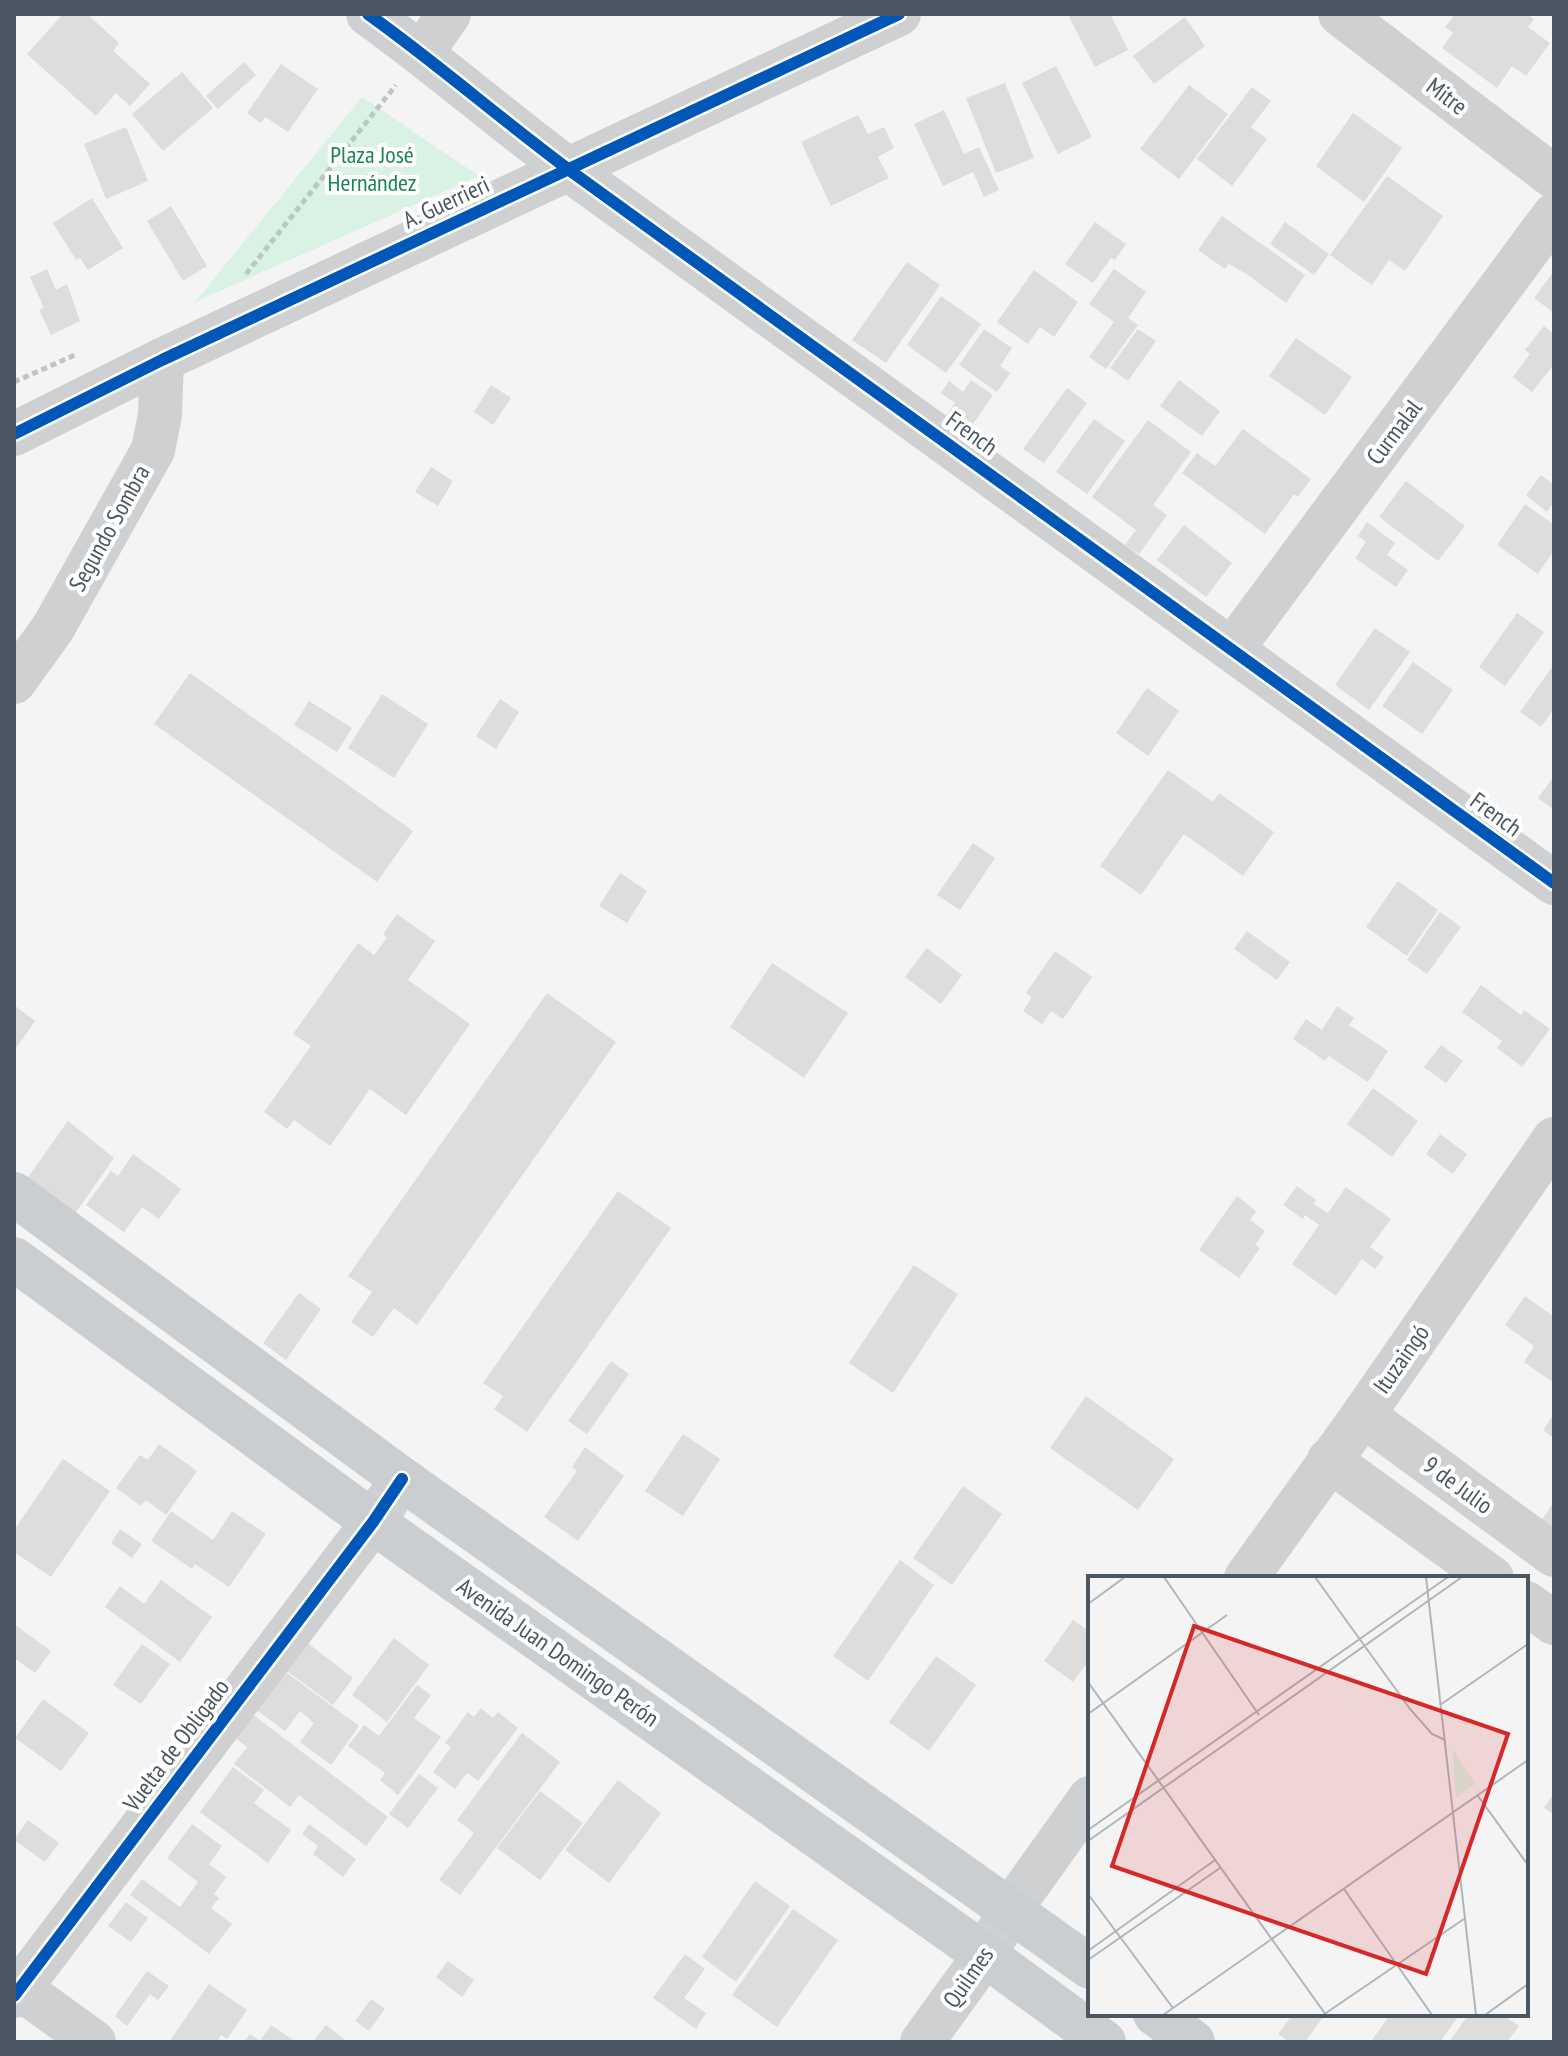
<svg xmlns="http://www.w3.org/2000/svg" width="1568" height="2056" viewBox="0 0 1568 2056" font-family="'PT Sans Narrow',sans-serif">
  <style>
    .green { fill: #d9f2e3 }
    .building { fill: #ddddde }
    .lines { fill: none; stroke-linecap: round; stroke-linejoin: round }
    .path { stroke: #bcc7c4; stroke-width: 5; stroke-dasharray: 6 4; stroke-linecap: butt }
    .minor { stroke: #ced0d2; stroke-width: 44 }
    .major { stroke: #caced1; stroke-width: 44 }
    .cycleway-casing { stroke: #fff; stroke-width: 17 }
    .cycleway { stroke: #0057b8; stroke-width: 12 }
    .labels { text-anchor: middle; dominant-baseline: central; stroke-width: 8; stroke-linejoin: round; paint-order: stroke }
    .street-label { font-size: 24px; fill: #4a5661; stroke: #fff }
    .park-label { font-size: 24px; fill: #17864f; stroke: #fff }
    .inset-road { fill: none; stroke: #b0b5b9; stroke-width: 2 }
    .view { fill: #d62828; fill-opacity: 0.15; stroke: #d62828; stroke-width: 4 }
    .inset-edge { fill: none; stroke: #4a5661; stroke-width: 4 }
  </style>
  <rect width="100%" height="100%" fill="#f4f4f4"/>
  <path class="green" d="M362 97 479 176 195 302Z"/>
  <g class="building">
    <path d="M63 14H87L119 43 113 51 150 84 130 106 116 93 96 116 27 54Z"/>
    <path d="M1074 14H1110L1128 50 1095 67 1069 17Z"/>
    <path d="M1455 14H1527L1534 19 1528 27 1550 43 1526 76 1512 66 1497 88 1442 48 1453 33 1445 27Z"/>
    <path d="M1185 17 1205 46 1154 84 1133 56Z"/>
    <path d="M244 62 256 75 218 109 206 96Z"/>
    <path d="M281 64 318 89 288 132 265 117 261 123 247 113Z"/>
    <path d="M1056 66 1092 137 1058 154 1022 83Z"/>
    <path d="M182 72 213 108 163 151 132 114Z"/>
    <path d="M1005 83 1034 158 996 173 966 98Z"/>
    <path d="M1189 85 1228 114 1179 179 1140 149Z"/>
    <path d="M1252 87 1271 101 1251 127 1267 139 1232 186 1197 159Z"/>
    <path d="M944 110 964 154 979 147 999 190 984 197 973 172 943 186 914 124Z"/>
    <path d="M1353 113 1402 148 1364 202 1316 166Z"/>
    <path d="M858 115 868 134 884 127 894 148 878 157 889 178 831 206 801 142Z"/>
    <path d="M126 127 148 181 106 199 84 144Z"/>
    <path d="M1387 176 1443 216 1405 271 1389 260 1372 285 1330 255Z"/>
    <path d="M92 198 123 248 88 270 80 258 76 260 53 223Z"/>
    <path d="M171 206 207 266 183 281 147 221Z"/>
    <path d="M1222 216 1305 275 1286 303 1248 275 1229 264 1225 269 1198 250Z"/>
    <path d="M1095 222 1126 244 1115 260 1111 258 1093 283 1065 264Z"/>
    <path d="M1285 222 1329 254 1314 275 1270 244Z"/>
    <path d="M907 262 940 285 886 363 852 340Z"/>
    <path d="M47 269 56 290 67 284 80 321 51 335 39 310 44 308 30 277Z"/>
    <path d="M1114 269 1146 292 1128 318 1138 325 1106 369 1089 357 1114 322 1089 304Z"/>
    <path d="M1034 270 1078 302 1054 337 1040 327 1028 344 997 322Z"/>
    <path d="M1554 271V313L1534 298Z"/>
    <path d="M941 296 981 324 946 373 907 345Z"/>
    <path d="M1544 326 1554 334V371L1551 368 1532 392 1513 377 1530 354 1525 350Z"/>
    <path d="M984 329 1012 348 1000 366 1010 373 997 392 959 365Z"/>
    <path d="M1138 329 1156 341 1128 381 1110 368Z"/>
    <path d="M1296 338 1352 377 1325 415 1269 376Z"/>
    <path d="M971 380 993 395 966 434 944 418 955 403 941 393 949 381 963 392Z"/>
    <path d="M1179 380 1220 411 1202 436 1160 406Z"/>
    <path d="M491 385 511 398 493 425 474 412Z"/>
    <path d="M1067 388 1087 403 1044 463 1023 449Z"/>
    <path d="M1094 419 1125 441 1087 494 1056 472Z"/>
    <path d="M1148 420 1191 452 1153 505 1167 515 1139 554 1125 545 1136 530 1092 497Z"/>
    <path d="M1243 429 1311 479 1298 497 1294 494 1265 534 1182 473 1197 453 1215 466Z"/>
    <path d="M431 467 453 481 438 506 415 492Z"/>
    <path d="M1541 475 1554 485V502L1547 512 1526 495Z"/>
    <path d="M1406 481 1465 526 1438 561 1379 517Z"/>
    <path d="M1525 504 1554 525V550L1538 574 1497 545Z"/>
    <path d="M1367 522 1395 543 1387 555 1408 570 1396 587 1355 558 1366 542 1358 536Z"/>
    <path d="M1184 525 1232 563 1206 597 1157 560Z"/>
    <path d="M1517 613 1544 632 1505 686 1479 667Z"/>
    <path d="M1375 628 1410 652 1369 710 1335 685Z"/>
    <path d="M1413 662 1453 690 1422 734 1382 706Z"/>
    <path d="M1552 667 1554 709 1541 727 1520 712Z"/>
    <path d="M190 673 413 831 377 882 154 724Z"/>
    <path d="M1147 688 1179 711 1148 756 1116 733Z"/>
    <path d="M382 694 428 724 394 778 348 748Z"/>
    <path d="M500 699 519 712 496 749 476 736Z"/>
    <path d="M309 701 352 728 337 752 294 725Z"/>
    <path d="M1168 770 1213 802 1219 793 1274 832 1243 876 1184 834 1141 895 1100 866Z"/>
    <path d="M1554 776V810L1538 798Z"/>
    <path d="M973 843 995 858 960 910 937 895Z"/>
    <path d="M620 873 647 891 627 923 599 906Z"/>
    <path d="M1398 881 1438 910 1407 956 1366 927Z"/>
    <path d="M1440 912 1461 927 1427 974 1407 960Z"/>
    <path d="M397 914 435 941 408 980 470 1024 406 1115 370 1089 330 1146 294 1120 287 1129 264 1112 311 1046 293 1034 358 943 374 955 387 938 383 934Z"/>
    <path d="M1247 931 1290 962 1277 980 1234 949Z"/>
    <path d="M927 948 962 975 941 1004 905 977Z"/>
    <path d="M1055 951 1092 977 1063 1019 1051 1011 1042 1024 1023 1011 1032 997 1026 993Z"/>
    <path d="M772 963 848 1013 804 1078 730 1027Z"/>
    <path d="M1481 985 1521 1015 1524 1010 1550 1029 1522 1067 1497 1048 1502 1041 1462 1012Z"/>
    <path d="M547 993 616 1042 417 1325 394 1308 373 1337 351 1322 372 1292 348 1276Z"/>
    <path d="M14 1005 35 1021 14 1051Z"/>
    <path d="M1337 1006 1354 1018 1349 1025 1388 1051 1368 1082 1329 1056 1325 1061 1293 1039 1306 1019 1322 1030Z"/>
    <path d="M1441 1045 1463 1061 1446 1083 1424 1067Z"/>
    <path d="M1373 1088 1418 1121 1392 1157 1347 1124Z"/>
    <path d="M68 1121 114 1158 74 1215 26 1180Z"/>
    <path d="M1440 1134 1467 1154 1453 1174 1426 1154Z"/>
    <path d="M133 1154 181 1189 159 1219 142 1207 124 1232 86 1205 111 1171 118 1176Z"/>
    <path d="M1297 1186 1316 1200 1313 1204 1328 1213 1346 1187 1391 1219 1370 1247 1384 1257 1375 1269 1362 1259 1336 1296 1292 1264 1319 1225 1305 1215 1303 1219 1283 1205Z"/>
    <path d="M618 1191 671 1228 527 1432 494 1409 503 1396 483 1383Z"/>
    <path d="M1237 1196 1256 1211 1250 1220 1265 1231 1255 1245 1260 1248 1239 1278 1199 1250Z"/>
    <path d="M914 1265 958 1294 893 1393 849 1363Z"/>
    <path d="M299 1293 321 1309 286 1360 263 1343Z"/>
    <path d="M1525 1296 1554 1317V1376L1551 1381 1524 1362 1534 1346 1505 1325Z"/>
    <path d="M611 1361 629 1374 587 1434 568 1421Z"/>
    <path d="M1086 1396 1174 1459 1138 1510 1050 1448Z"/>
    <path d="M1554 1414V1438L1543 1430Z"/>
    <path d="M683 1434 720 1459 683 1516 645 1491Z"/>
    <path d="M159 1444 197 1471 166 1515 146 1500 141 1506 116 1488 140 1455 148 1460Z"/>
    <path d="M585 1447 624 1476 578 1541 544 1517 577 1471 572 1467Z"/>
    <path d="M63 1459 110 1491 51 1577 14 1552V1530Z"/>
    <path d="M963 1486 1002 1514 952 1585 913 1558Z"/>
    <path d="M1554 1502V1534L1539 1524Z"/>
    <path d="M171 1511 213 1540 232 1511 266 1534 229 1587 195 1564 192 1569 151 1541Z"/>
    <path d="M120 1529 142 1544 132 1558 111 1543Z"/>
    <path d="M900 1560 934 1585 868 1681 833 1656Z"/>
    <path d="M161 1580 212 1617 180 1662 105 1607 120 1586 144 1604Z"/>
    <path d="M1073 1620 1090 1632V1659L1073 1682 1044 1661Z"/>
    <path d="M14 1624 51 1651 35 1673 14 1658Z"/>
    <path d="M394 1638 429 1665 387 1722 352 1695Z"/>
    <path d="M305 1641 353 1678 333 1705 284 1669Z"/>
    <path d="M142 1644 170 1664 141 1704 113 1685Z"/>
    <path d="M936 1656 976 1685 929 1751 889 1722Z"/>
    <path d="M283 1670 359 1726 331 1765 300 1742 314 1723 300 1711 285 1731 255 1709Z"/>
    <path d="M417 1685 431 1695 414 1718 441 1737 398 1795 380 1780 385 1773 348 1746 364 1725 379 1736Z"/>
    <path d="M43 1699 89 1733 61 1771 15 1738Z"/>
    <path d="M481 1708 493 1718 498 1712 518 1728 478 1781 467 1773 455 1789 433 1772 451 1747 445 1743 468 1712 474 1717Z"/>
    <path d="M252 1714 388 1817 366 1846 299 1795 290 1807 234 1764 247 1747 234 1737Z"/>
    <path d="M522 1733 560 1762 460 1895 439 1880 474 1833 457 1820Z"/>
    <path d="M233 1767 264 1790 254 1803 291 1830 268 1863 200 1812Z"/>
    <path d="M419 1774 438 1788 408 1828 389 1814Z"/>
    <path d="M618 1780 661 1813 609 1883 565 1850Z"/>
    <path d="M540 1791 583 1823 540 1880 497 1848Z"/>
    <path d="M1554 1793V1814L1544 1808Z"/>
    <path d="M28 1820 59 1843 45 1862 14 1840Z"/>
    <path d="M192 1824 222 1846 209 1864 226 1877 214 1894 219 1898 211 1908 232 1924 209 1954 130 1895 142 1879 180 1907 198 1882 167 1858Z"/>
    <path d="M309 1824 356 1859 343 1877 313 1854 318 1846 302 1834Z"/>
    <path d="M755 1881 790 1906 736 1982 702 1957Z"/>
    <path d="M126 1902 148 1918 131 1942 108 1926Z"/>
    <path d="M793 1909 838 1940 777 2027 732 1995Z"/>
    <path d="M685 1954 705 1969 684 1998 706 2013 696 2029 653 1998Z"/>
    <path d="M448 1961 474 1980 462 1997 436 1977Z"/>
    <path d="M147 1971 169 1986 158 2000 150 1994 127 2026 115 2016Z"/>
    <path d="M209 1984 247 2010 227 2039 221 2035 217 2042H169Z"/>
    <path d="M371 1999 385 2009 369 2031 355 2021Z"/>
    <path d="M1293 2014H1325L1305 2042H1289L1278 2034Z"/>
    <path d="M1391 2014H1460L1440 2042H1374L1372 2040Z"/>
    <path d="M1469 2014H1501L1519 2026 1507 2042H1449Z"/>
    <path d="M271 2025 296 2042H244L250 2034 260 2041Z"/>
    <path d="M326 2025 348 2042H313Z"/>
  </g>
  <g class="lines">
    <g class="path">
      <path d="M246 274 396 85"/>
      <path d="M14 382 75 355"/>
    </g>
    <g class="minor">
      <path d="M368 14C438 64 503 121 572 172 898 411 1228 644 1554 883"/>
      <path d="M1340 14 1554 177"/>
      <path d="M422 53 449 14"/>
      <path d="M14 434 162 360 899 14"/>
      <path d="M1233 648 1554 215"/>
      <path d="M14 682 53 628 153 450 160 415 162 360"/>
      <path d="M1363 1415 1554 1555"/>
      <path d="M1329 1460 1492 1578"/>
      <path d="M1246 1578 1363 1415 1554 1139"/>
      <path d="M1526 1603 1554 1623"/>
      <path d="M14 1984 94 2042"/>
      <path d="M14 1996 373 1522 402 1479"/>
      <path d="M922 2042 985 1955 1010 1910 1090 1798"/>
    </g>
    <g class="major">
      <path d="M14 1194 402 1479 1090 1967"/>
      <path d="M14 1259 373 1522 985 1955 1104 2042"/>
      <path d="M1155 2014 1193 2042"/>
    </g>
    <g class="cycleway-casing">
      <g id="cycleway">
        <path d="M368 14C438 64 503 121 572 172 898 411 1228 644 1554 883"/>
        <path d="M14 434 162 360 899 14"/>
        <path d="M14 1996 373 1522 402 1479"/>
      </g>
    </g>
    <use href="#cycleway" class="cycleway"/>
  </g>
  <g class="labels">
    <g class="street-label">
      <text transform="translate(1447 96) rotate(37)">Mitre</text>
      <text transform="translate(446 202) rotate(-25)">A. Guerrieri</text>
      <text transform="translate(1394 432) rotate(-53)">Curmalal</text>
      <text transform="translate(972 433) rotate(36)">French</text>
      <text transform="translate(109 528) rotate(-61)">Segundo Sombra</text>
      <text transform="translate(1496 814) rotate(36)">French</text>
      <text transform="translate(1401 1359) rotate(-55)">Ituzaingó</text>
      <text transform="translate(1458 1485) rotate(36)">9 de Julio</text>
      <text transform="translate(558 1652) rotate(35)">Avenida Juan Domingo Perón</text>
      <text transform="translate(176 1745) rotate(-53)">Vuelta de Obligado</text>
      <text transform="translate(968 1977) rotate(-55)">Quilmes</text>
    </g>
    <g class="park-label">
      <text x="372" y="154">Plaza José<tspan x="372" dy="28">Hernández</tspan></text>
    </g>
  </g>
  <g transform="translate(1088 1576)">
    <rect width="440" height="440" fill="#f4f4f4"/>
    <path d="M364 172 387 208 368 222 365 180Z" fill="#d9f2e3"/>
    <path class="inset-road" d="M76 1 171 139M227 1 322 133 344 158 357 164M338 1 388 439M0 28 37 1M0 106 238 439M352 129 440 68M0 138 139 39M390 220 440 289M0 254 360 1M0 265 374 1M256 313 344 439M0 318 85 432M0 375 127 284M0 384 132 292M75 439 440 184M235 439 376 343M397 439 440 408"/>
    <path class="view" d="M106 50 420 158 338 398 24 290Z"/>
    <rect width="440" height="440" class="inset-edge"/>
  </g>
  <rect width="1568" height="2056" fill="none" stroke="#4a5661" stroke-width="32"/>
</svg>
